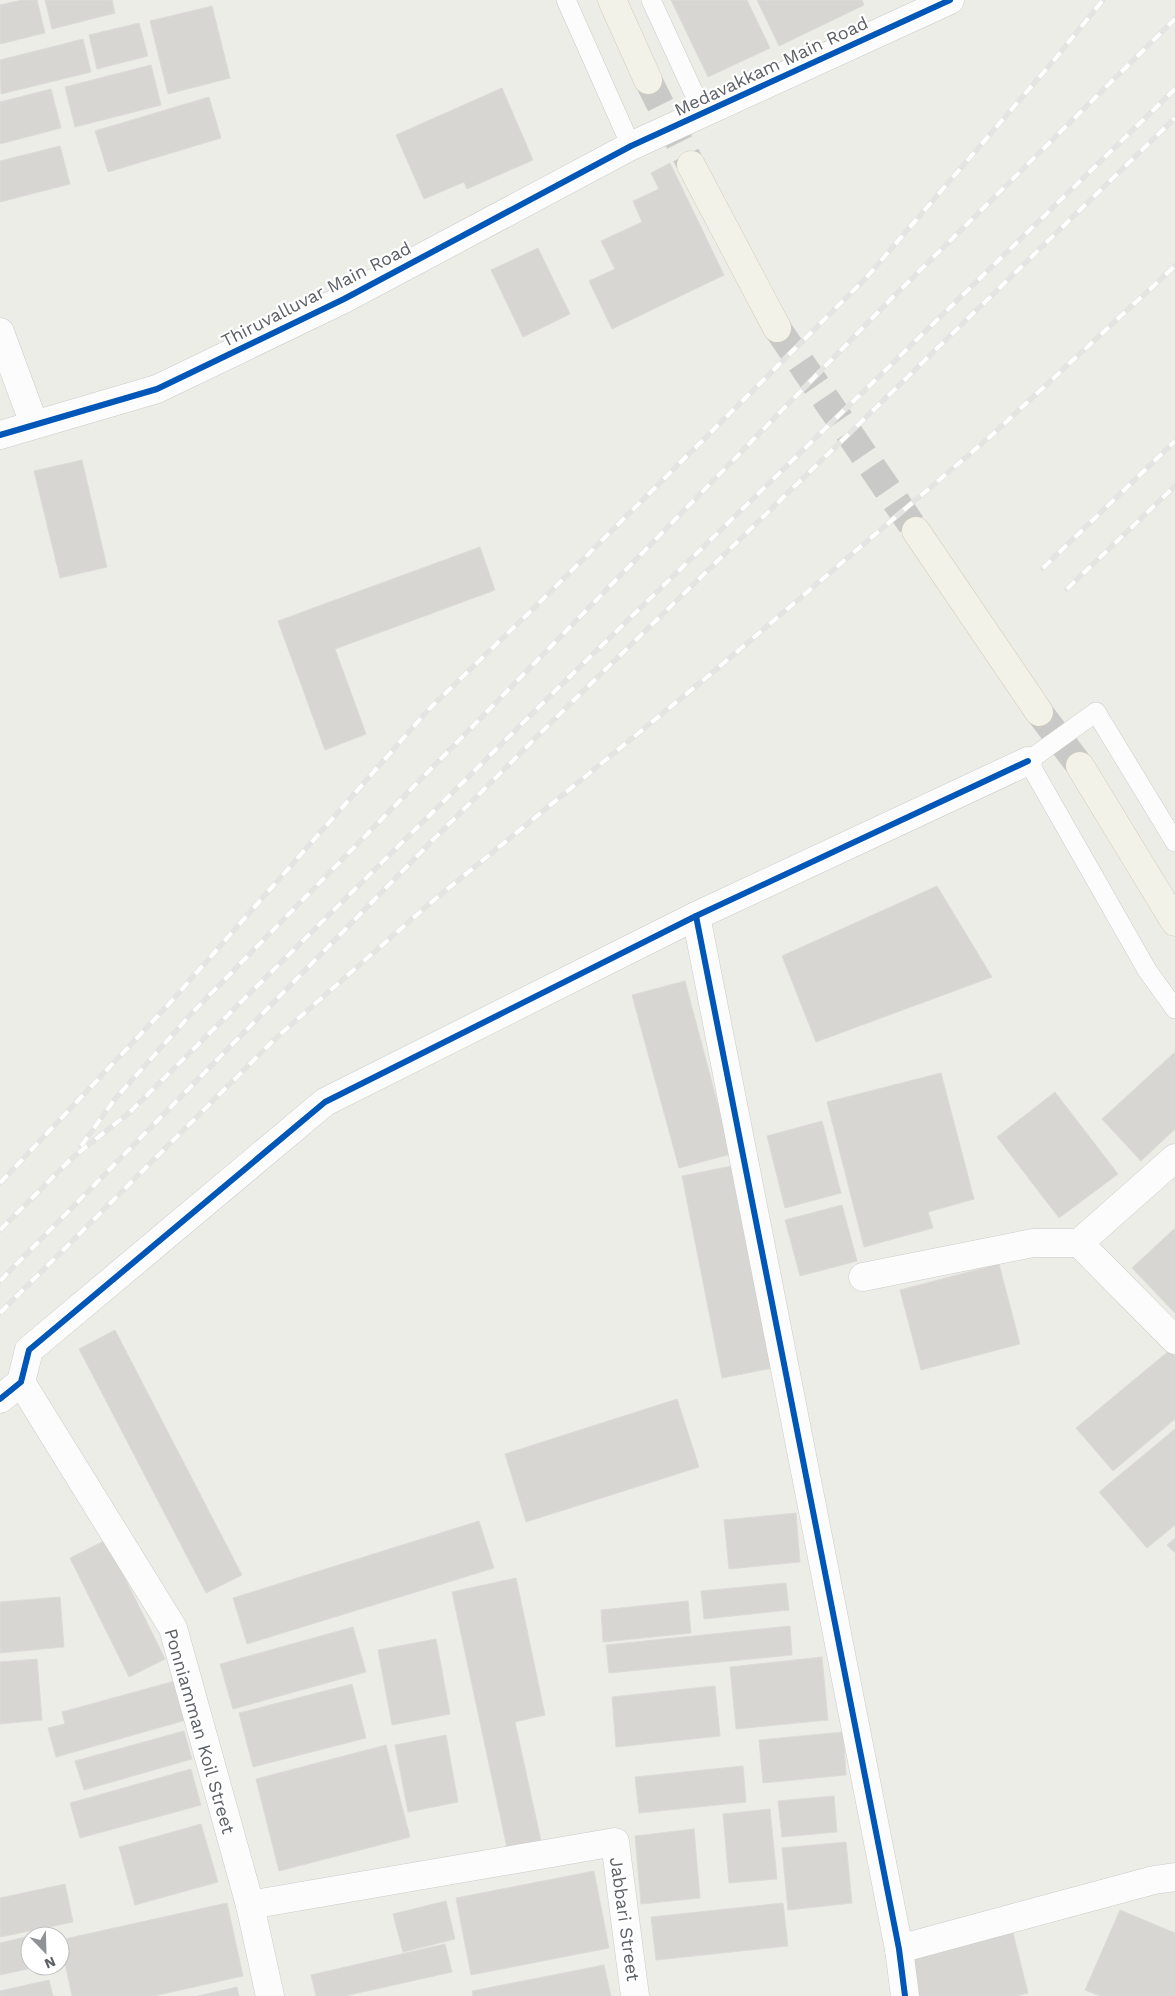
<svg xmlns="http://www.w3.org/2000/svg" width="1175" height="1996" viewBox="0 0 1175 1996" font-family="'Work Sans',sans-serif">
  <style>
    .building { fill: #d7d6d3; stroke: #dcdbd7 }
    .lines { fill: none; stroke-linecap: round; stroke-linejoin: round }
    .primary-tunnel { stroke: #c9cac8; stroke-width: 28; stroke-dasharray: 28 14; stroke-linecap: butt }
    .lane-casing { stroke: #cacbca; stroke-width: 20 }
    .street-casing { stroke: #cacbca; stroke-width: 29 }
    .primary-casing { stroke: #d4ceb6; stroke-width: 29 }
    .lane { stroke: #fcfcfc; stroke-width: 19 }
    .street { stroke: #fcfcfc; stroke-width: 28 }
    .primary { stroke: #f3f2e9; stroke-width: 28 }
    .rail-casing { stroke: #e4e4e3; stroke-width: 5.5 }
    .rail { stroke: #fff; stroke-width: 4; stroke-dasharray: 11; stroke-linecap: butt }
    .cycleway-casing { stroke: #fff; stroke-width: 9 }
    .cycleway { stroke: #0057b8; stroke-width: 6 }
    .labels { text-anchor: middle; dominant-baseline: central; stroke-width: 4.5; stroke-linejoin: round; paint-order: stroke }
    .street-label { font-size: 18px; fill: #5d6166; stroke: #fff }
  </style>
  <rect width="100%" height="100%" fill="#edede8"/>
  <g class="building">
    <path d="M22 0H37L45 33 0 44V5Z"/>
    <path d="M45 0H112L115 13 52 29Z"/>
    <path d="M671 0H747L770 48 708 77Z"/>
    <path d="M757 0H862L864 5 779 46Z"/>
    <path d="M212 6 230 78 168 94 150 21Z"/>
    <path d="M139 23 148 56 97 69 89 35Z"/>
    <path d="M83 39 91 72 1 94 0 60Z"/>
    <path d="M151 65 161 105 75 127 65 87Z"/>
    <path d="M502 88 533 160 467 189 464 182 424 199 396 135Z"/>
    <path d="M51 89 61 128 0 144V102Z"/>
    <path d="M209 97 221 138 108 172 95 131Z"/>
    <path d="M60 146 70 184 0 202V161Z"/>
    <path d="M670 163 724 275 612 329 589 281 615 269 601 241 642 222 633 201 659 189 651 173Z"/>
    <path d="M538 248 570 314 523 337 491 270Z"/>
    <path d="M82 460 107 567 60 578 34 471Z"/>
    <path d="M480 547 495 590 335 649 366 734 325 750 278 621Z"/>
    <path d="M937 886 992 977 816 1042 782 956Z"/>
    <path d="M685 981 731 1154 679 1168 632 995Z"/>
    <path d="M1175 1052V1129L1141 1161 1102 1119Z"/>
    <path d="M941 1073 974 1199 928 1212 933 1228 864 1247 827 1102Z"/>
    <path d="M1055 1092 1118 1174 1059 1218 997 1137Z"/>
    <path d="M822 1121 841 1193 785 1208 767 1136Z"/>
    <path d="M737 1165 778 1367 722 1378 682 1176Z"/>
    <path d="M842 1205 857 1261 800 1276 785 1220Z"/>
    <path d="M1175 1228V1313L1132 1268Z"/>
    <path d="M999 1264 1020 1344 921 1370 900 1290Z"/>
    <path d="M115 1330 242 1575 206 1593 79 1349Z"/>
    <path d="M1170 1350 1175 1357V1419L1113 1471 1076 1428Z"/>
    <path d="M677 1399 699 1467 526 1522 505 1454Z"/>
    <path d="M1175 1429V1525L1147 1548 1099 1492Z"/>
    <path d="M796 1513 800 1562 729 1569 724 1520Z"/>
    <path d="M479 1521 494 1568 247 1644 233 1598Z"/>
    <path d="M1175 1538V1552H1174L1167 1545Z"/>
    <path d="M106 1540 165 1659 129 1677 70 1558Z"/>
    <path d="M516 1578 545 1715 515 1722 541 1841 507 1848 452 1592Z"/>
    <path d="M786 1583 789 1610 704 1619 701 1591Z"/>
    <path d="M60 1597 64 1647 0 1653V1602Z"/>
    <path d="M688 1601 691 1633 603 1642 601 1610Z"/>
    <path d="M790 1626 792 1655 609 1673 606 1645Z"/>
    <path d="M353 1627 366 1672 233 1709 220 1664Z"/>
    <path d="M436 1639 450 1714 392 1725 378 1650Z"/>
    <path d="M822 1657 828 1720 736 1729 730 1667Z"/>
    <path d="M37 1659 42 1720 0 1724V1662Z"/>
    <path d="M175 1681 186 1720 56 1757 48 1728 65 1724 62 1712Z"/>
    <path d="M352 1684 366 1738 253 1767 239 1713Z"/>
    <path d="M715 1686 720 1736 616 1747 612 1697Z"/>
    <path d="M184 1731 192 1759 84 1790 75 1761Z"/>
    <path d="M843 1732 846 1775 763 1783 759 1740Z"/>
    <path d="M446 1735 458 1802 408 1812 395 1745Z"/>
    <path d="M386 1745 410 1837 279 1871 256 1779Z"/>
    <path d="M743 1766 746 1802 639 1813 635 1777Z"/>
    <path d="M191 1769 201 1805 80 1838 70 1803Z"/>
    <path d="M834 1796 837 1832 782 1837 778 1801Z"/>
    <path d="M770 1809 777 1879 729 1883 723 1814Z"/>
    <path d="M201 1824 218 1882 135 1905 119 1847Z"/>
    <path d="M694 1829 700 1898 641 1904 635 1836Z"/>
    <path d="M846 1842 852 1903 788 1910 782 1848Z"/>
    <path d="M594 1871 609 1948 471 1975 456 1898Z"/>
    <path d="M65 1884 73 1922 0 1937V1898Z"/>
    <path d="M446 1901 455 1939 403 1952 393 1914Z"/>
    <path d="M227 1903 243 1976 154 1996H72L60 1940Z"/>
    <path d="M783 1903 788 1946 656 1960 651 1917Z"/>
    <path d="M1120 1910 1175 1933V1996H1100L1085 1990Z"/>
    <path d="M1012 1929 1028 1993 1017 1996H919L909 1956Z"/>
    <path d="M50 1932 51 1936H31Z"/>
    <path d="M30 1936V1966H41L0 1975V1943Z"/>
    <path d="M445 1944 452 1972 345 1996H316L311 1975Z"/>
    <path d="M604 1965 611 1996H473L472 1991Z"/>
    <path d="M49 1980 53 1996H0V1991Z"/>
    <path d="M237 1987 239 1996H198Z"/>
  </g>
  <g class="lines">
    <g class="primary-tunnel">
      <path d="M648 80 691 165"/>
      <path d="M777 328 916 531"/>
      <path d="M1039 712 1080 766"/>
    </g>
    <g class="lane-casing">
      <g id="lane">
        <path d="M566 0 631 146"/>
        <path d="M651 0 703 113"/>
        <path d="M1175 842 1096 712 1028 761 1147 970 1175 1009"/>
      </g>
    </g>
    <g class="street-casing">
      <g id="street">
        <path d="M0 332 34 424"/>
        <path d="M0 435 157 389 344 299 631 146 950 0"/>
        <path d="M696 916 899 1949 905 1996"/>
        <path d="M1079 1243 1175 1340"/>
        <path d="M863 1277 1033 1243H1079L1175 1158"/>
        <path d="M21 1382 173 1628 250 1905 270 1996"/>
        <path d="M0 1399 21 1382 29 1350 325 1102 696 916 1028 761"/>
        <path d="M250 1905 615 1842 635 1996"/>
        <path d="M899 1949 1154 1880 1175 1877"/>
      </g>
    </g>
    <g class="primary-casing">
      <g id="primary">
        <path d="M612 0 648 80"/>
        <path d="M691 165 777 328"/>
        <path d="M916 531 1039 712"/>
        <path d="M1080 766 1175 922"/>
      </g>
    </g>
    <use href="#lane" class="lane"/>
    <use href="#street" class="street"/>
    <use href="#primary" class="primary"/>
    <g class="rail-casing">
      <g id="rail">
        <path d="M1043 568 1175 441"/>
        <path d="M1067 589 1175 486"/>
        <path d="M81 1146 115 1099 192 1013 891 299 1175 19"/>
        <path d="M0 1183 169 1004 429 709 536 606 866 278 1055 59 1103 0"/>
        <path d="M0 1230 72 1158 130 1112 558 688 1175 89"/>
        <path d="M0 1281 431 842 574 700 1175 118"/>
        <path d="M0 1313 276 1038 428 905 712 673 992 435 1175 266"/>
      </g>
    </g>
    <use href="#rail" class="rail"/>
    <g class="cycleway-casing">
      <g id="cycleway">
        <path d="M0 435 157 389 344 299 631 146 950 0"/>
        <path d="M696 916 899 1949 905 1996"/>
        <path d="M0 1399 21 1382 29 1350 325 1102 696 916 1028 761"/>
      </g>
    </g>
    <use href="#cycleway" class="cycleway"/>
  </g>
  <g class="labels">
    <g class="street-label">
      <text transform="translate(771 66) rotate(-25)">Medavakkam Main Road</text>
      <text transform="translate(316 294) rotate(-27)">Thiruvalluvar Main Road</text>
      <text transform="translate(200 1731) rotate(74)">Ponniamman Koil Street</text>
      <text transform="translate(625 1919) rotate(82)">Jabbari Street</text>
    </g>
  </g>
  <g transform="translate(45 1951) rotate(157)"><circle r="24" fill="#ffffff" stroke="#bec0c2"/>
  <path d="M0-4L9 19L0 12L-9 19Z" fill="#8f9294"/>
  <text y="-8" font-size="14" font-weight="bold" text-anchor="middle" fill="#5d6166">N</text>
  </g>
</svg>
